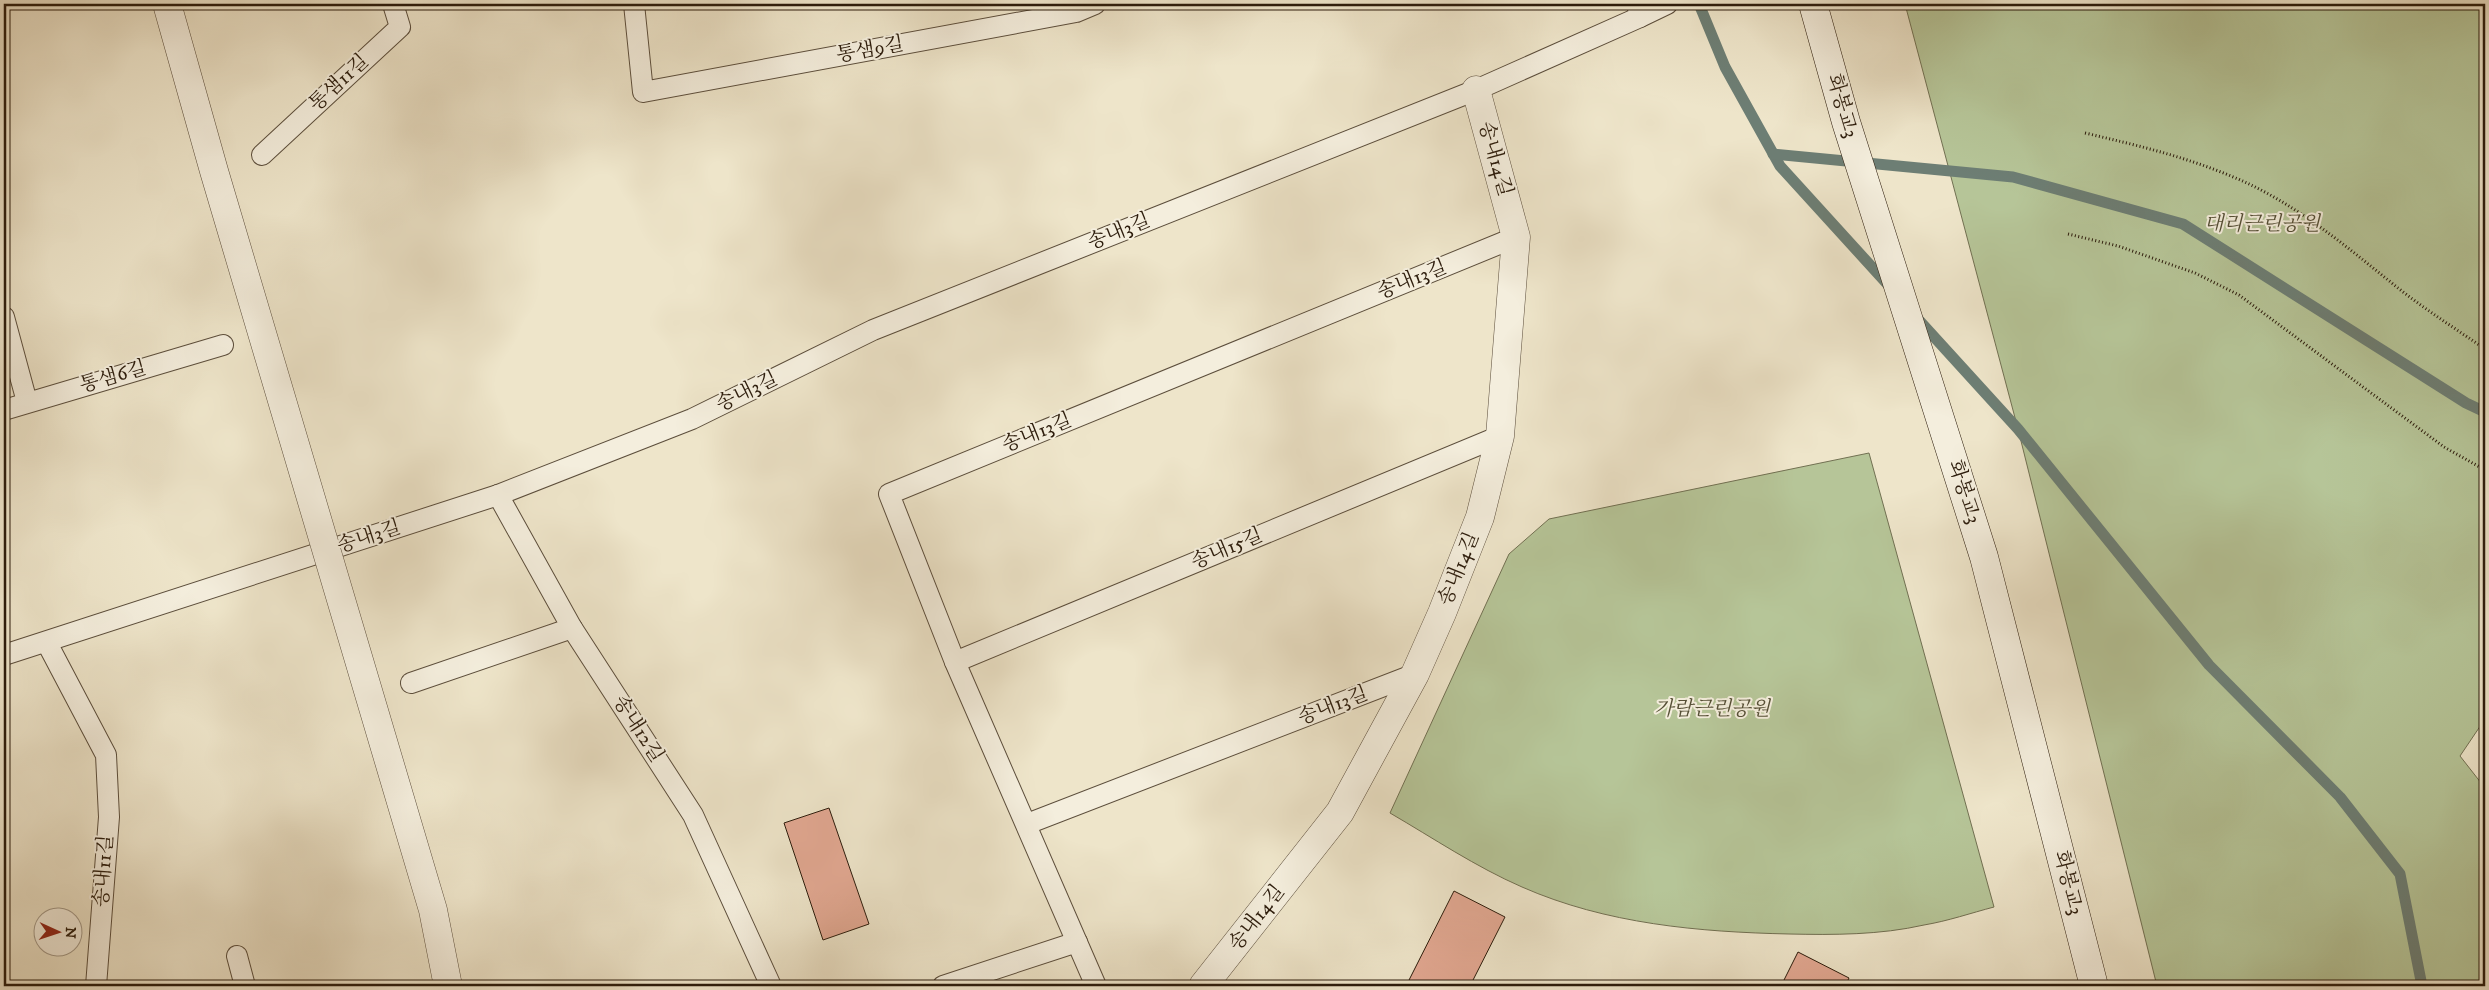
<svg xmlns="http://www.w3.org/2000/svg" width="2489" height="990" viewBox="0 0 2489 990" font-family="'IM FELL DW Pica','Noto Serif KR',serif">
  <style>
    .green { fill: #b6c598; stroke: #717052 }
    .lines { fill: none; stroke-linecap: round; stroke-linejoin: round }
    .stream { stroke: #6d7e74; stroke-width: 11 }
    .building { fill: #e2a892; stroke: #2c1c0c }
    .service-casing { stroke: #5c4e3c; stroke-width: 22 }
    .minor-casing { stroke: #5c4e3c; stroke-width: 29 }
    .secondary-casing { stroke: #2c1c0c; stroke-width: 29 }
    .path { stroke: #2c1c0c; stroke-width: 3; stroke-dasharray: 1 2.5; stroke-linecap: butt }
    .service { stroke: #f4eedd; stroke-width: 20 }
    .minor { stroke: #f4eedd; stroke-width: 28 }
    .secondary { stroke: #f4eedd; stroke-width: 28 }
    .tertiary-bridge-casing { stroke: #5c4e3c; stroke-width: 29; stroke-linecap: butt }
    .tertiary-bridge { stroke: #f4eedd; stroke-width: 28 }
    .labels { text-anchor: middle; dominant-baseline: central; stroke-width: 4; stroke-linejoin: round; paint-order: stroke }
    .street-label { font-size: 20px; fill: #2c1c0c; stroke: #f4eedd }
    .park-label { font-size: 20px; font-style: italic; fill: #554f36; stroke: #f4eedd }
  </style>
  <rect width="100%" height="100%" fill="#eee5ca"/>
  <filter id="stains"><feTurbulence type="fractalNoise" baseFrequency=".004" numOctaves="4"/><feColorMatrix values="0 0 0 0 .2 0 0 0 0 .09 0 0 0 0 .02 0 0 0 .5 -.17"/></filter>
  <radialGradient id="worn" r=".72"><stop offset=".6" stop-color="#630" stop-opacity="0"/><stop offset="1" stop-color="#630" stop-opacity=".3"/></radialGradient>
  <g class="green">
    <path d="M1905 4H2485V719L2460 756 2485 788V986H2157L2018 429Z"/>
    <path d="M1869 453 1994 907C1971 913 1948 921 1924 925 1880 935 1834 935 1789 934 1699 932 1606 924 1522 887 1476 867 1433 838 1390 813L1509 554 1549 519Z"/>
  </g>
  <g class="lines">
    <g class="stream">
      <path d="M1699 4 1725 67 1780 166 1891 288"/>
      <path d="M1773 154 2013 177 2183 224 2466 403 2485 412"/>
      <path d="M1916 317 2018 429 2209 665 2340 797 2400 874 2422 986"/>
    </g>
  </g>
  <g class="building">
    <path d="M829 808 869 924 823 940 784 823Z"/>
    <path d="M1454 891 1505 917 1470 986H1406Z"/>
    <path d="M1798 952 1849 978 1845 986H1781Z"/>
  </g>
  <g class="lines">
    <g class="service-casing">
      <g id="service">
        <path d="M634 4 643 92 1076 12 1095 4"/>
        <path d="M1640 17 1667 4"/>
        <path d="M262 155 400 27 393 4"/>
        <path d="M4 317 27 402"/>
        <path d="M4 410 223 345"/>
        <path d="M498 495 572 628 693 815 771 986"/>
        <path d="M47 643 106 755 109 817 96 986"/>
        <path d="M4 655 498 495 692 419 873 330 1476 90 1640 17 1637 4"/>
        <path d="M955 662 1500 436"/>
        <path d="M411 683 572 628"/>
        <path d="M1027 824 1415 674"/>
        <path d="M237 956 245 986"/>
        <path d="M943 986 1077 942"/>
        <path d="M1096 986 955 662 889 494 1516 237"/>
      </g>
    </g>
    <g class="minor-casing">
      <path id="minor" d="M1203 986 1340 812 1415 674 1442 613 1480 517 1500 436 1516 237 1476 90"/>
    </g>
    <g class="secondary-casing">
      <path id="secondary" d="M1813 4 1846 122 1984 557 2094 986"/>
    </g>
    <g class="path">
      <path d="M2085 133C2140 146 2187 157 2238 179 2298 205 2348 248 2398 288 2426 310 2456 329 2485 349"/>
      <path d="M2068 234 2118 246 2195 273 2239 295 2444 447 2485 470"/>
    </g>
    <use href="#service" class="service"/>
    <use href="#minor" class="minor"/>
    <use href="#secondary" class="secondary"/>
    <g class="tertiary-bridge-casing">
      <path id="tertiary-bridge" d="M167 4 214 171 433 910 448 986"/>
    </g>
    <use href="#tertiary-bridge" class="tertiary-bridge"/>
  </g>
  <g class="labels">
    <g class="street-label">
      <text transform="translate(870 50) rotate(-10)">통샘9길</text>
      <text transform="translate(339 83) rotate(-43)">통샘11길</text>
      <text transform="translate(1842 106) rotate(74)">화봉교3</text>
      <text transform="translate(1495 159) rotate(74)">송내14길</text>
      <text transform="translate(1119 232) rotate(-22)">송내3길</text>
      <text transform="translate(1412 280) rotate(-22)">송내13길</text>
      <text transform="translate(113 377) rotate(-16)">통샘6길</text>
      <text transform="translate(747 392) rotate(-26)">송내3길</text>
      <text transform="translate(1037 433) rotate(-22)">송내13길</text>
      <text transform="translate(1964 492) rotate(72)">화봉교3</text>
      <text transform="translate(369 537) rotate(-18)">송내3길</text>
      <text transform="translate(1227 549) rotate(-23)">송내15길</text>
      <text transform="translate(1459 569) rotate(-68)">송내14길</text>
      <text transform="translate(1333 706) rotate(-21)">송내13길</text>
      <text transform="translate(638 729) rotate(57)">송내12길</text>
      <text transform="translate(104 871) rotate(-86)">송내11길</text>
      <text transform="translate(2068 883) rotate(76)">화봉교3</text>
      <text transform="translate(1257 918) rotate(-52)">송내14길</text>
    </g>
    <g class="park-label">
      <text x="2262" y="224">대리근린공원</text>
      <text x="1712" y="709">가람근린공원</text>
    </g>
  </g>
  <rect width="2489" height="990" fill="none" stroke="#eee5ca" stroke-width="20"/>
  <rect x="5" y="5" width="2479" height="980" fill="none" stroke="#2c1c0c" stroke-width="2.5"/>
  <rect x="10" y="10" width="2469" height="970" fill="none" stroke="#2c1c0c"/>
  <g transform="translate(58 932) rotate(93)"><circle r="24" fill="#f4eedd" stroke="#a49a89"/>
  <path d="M0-4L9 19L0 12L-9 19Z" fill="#8f2418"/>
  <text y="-8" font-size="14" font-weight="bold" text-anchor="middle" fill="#2c1c0c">N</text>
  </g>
  <rect width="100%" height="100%" filter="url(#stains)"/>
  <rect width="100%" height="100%" fill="url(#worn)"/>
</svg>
